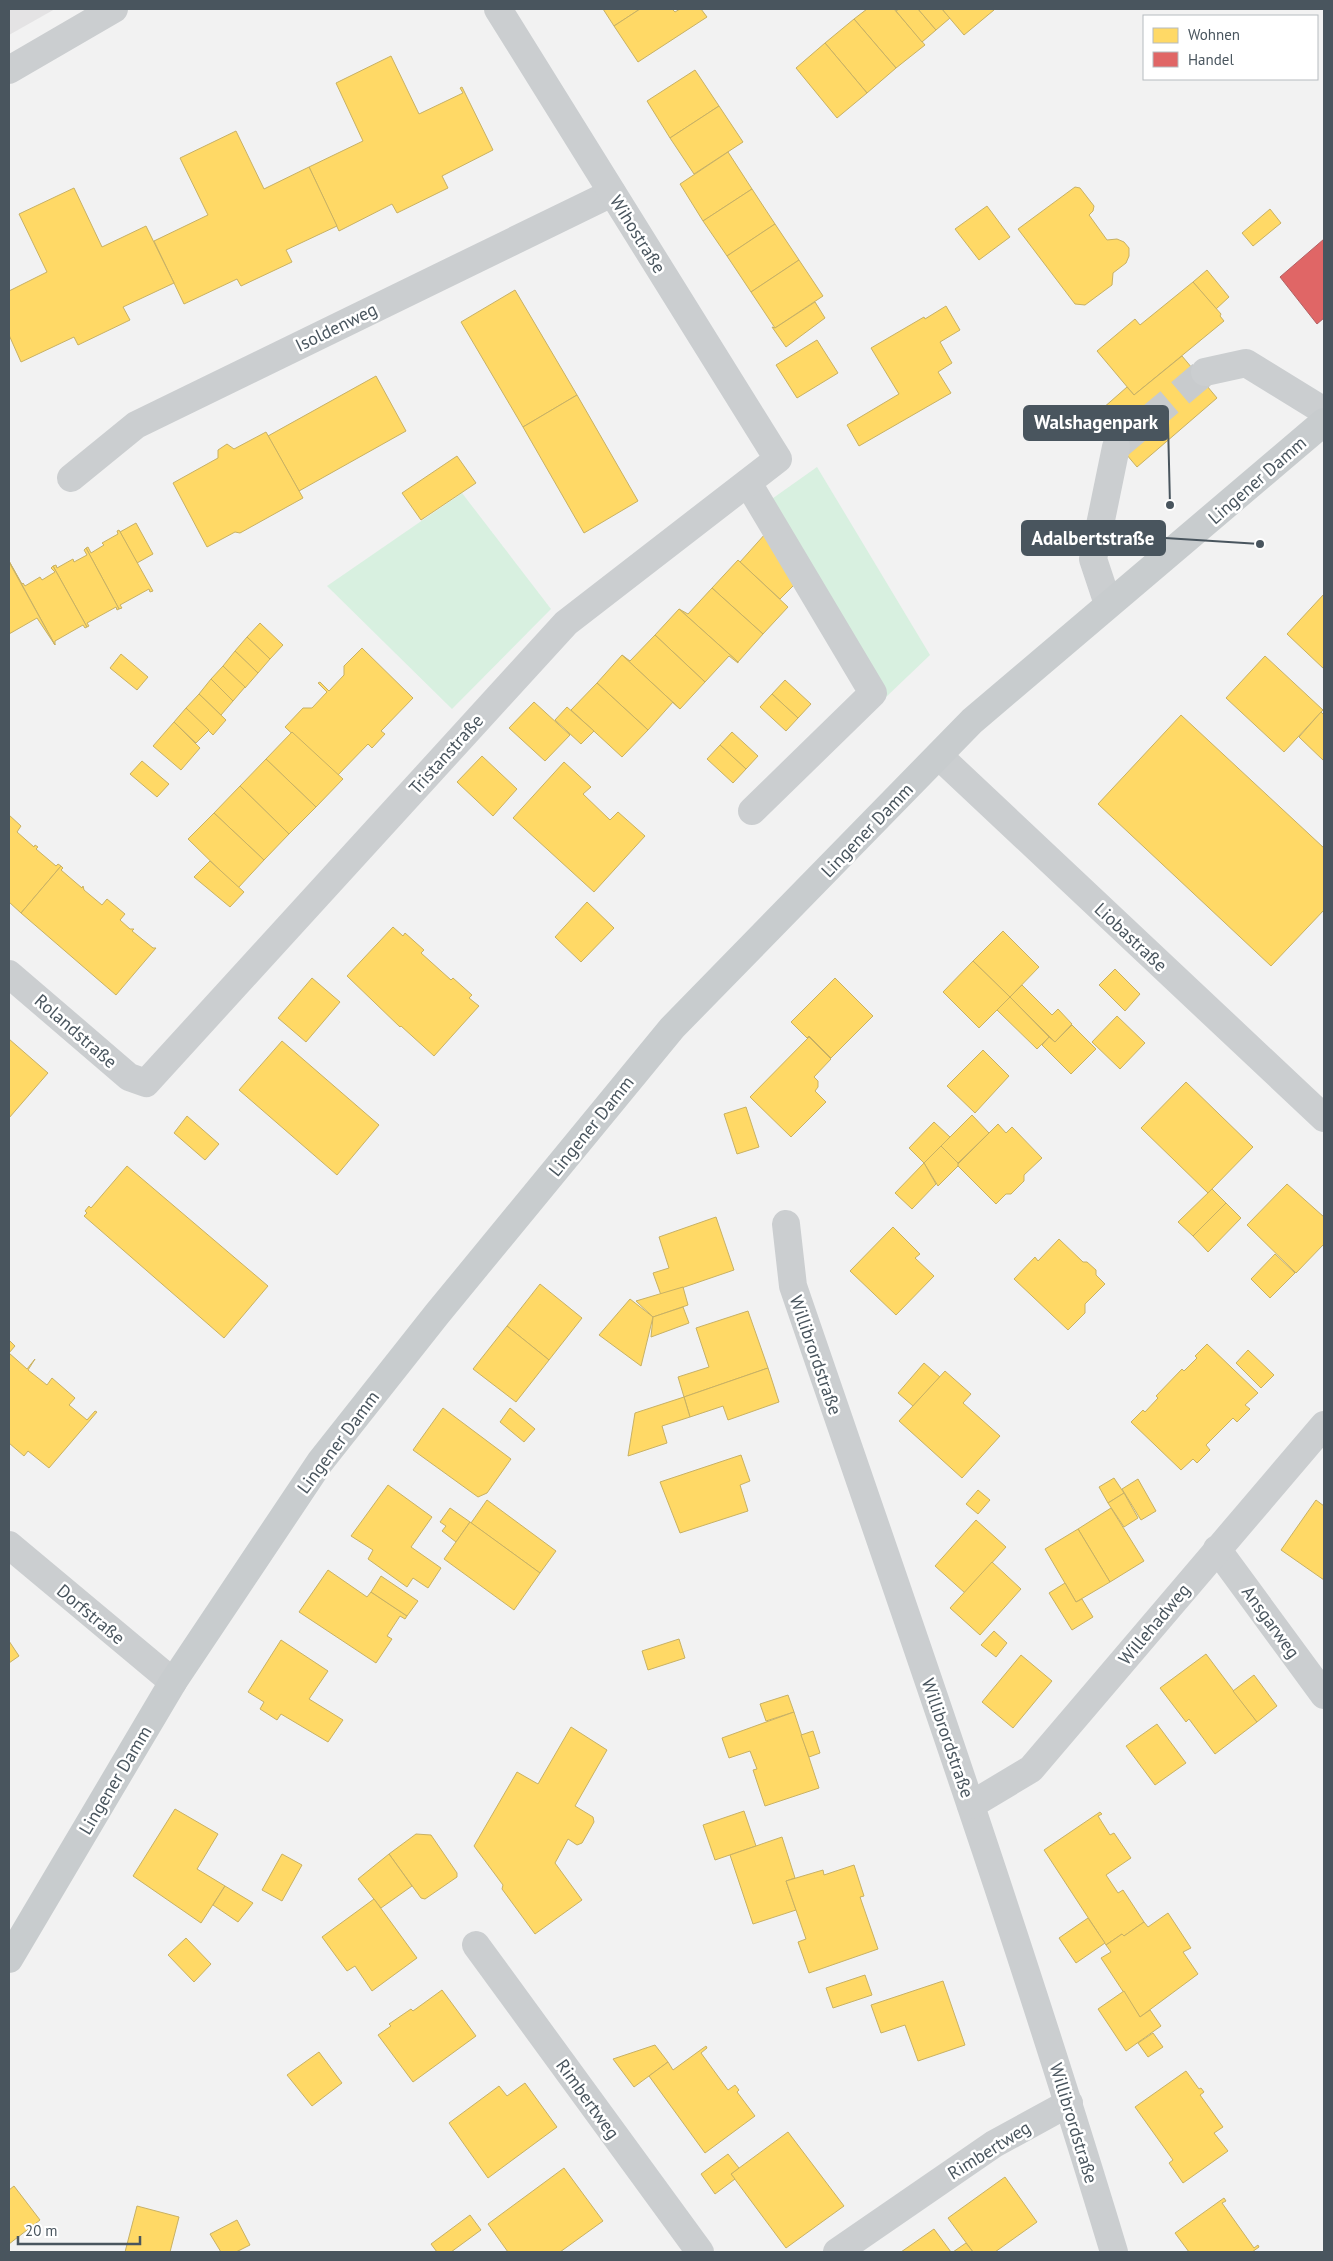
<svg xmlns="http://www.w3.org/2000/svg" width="1333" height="2261" viewBox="0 0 1333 2261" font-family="'PT Sans',sans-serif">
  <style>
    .education { fill: #e4e3e4 }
    .green { fill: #d8f0e0 }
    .homes { fill: #ffd966; stroke: #c8b164 }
    .shops { fill: #e06666; stroke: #b36164 }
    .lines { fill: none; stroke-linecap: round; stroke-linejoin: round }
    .minor-tunnel { stroke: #c8cbcd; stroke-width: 28; stroke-dasharray: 28 14; stroke-linecap: butt }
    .minor { stroke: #cbced0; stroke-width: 28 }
    .major { stroke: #c8ccce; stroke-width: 28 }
    .labels { text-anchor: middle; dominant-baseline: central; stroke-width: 5; stroke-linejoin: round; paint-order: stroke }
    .street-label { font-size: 18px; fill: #49555e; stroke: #fff }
    .leader { fill: none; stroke: #49555e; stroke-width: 2 }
    .callout-dot { fill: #49555e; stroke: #fff; stroke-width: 2 }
    .callout { fill: #49555e; stroke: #49555e; stroke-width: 2 }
    .callout-label { font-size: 19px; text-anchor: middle; font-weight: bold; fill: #fff }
  </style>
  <rect width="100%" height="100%" fill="#f2f2f2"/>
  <path class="education" d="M9 9H55L9 35Z"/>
  <g class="green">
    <path d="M817 467 930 655 886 697 769 501Z"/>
    <path d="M462 493 551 609 452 709 327 586Z"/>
  </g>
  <g class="homes">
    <path d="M603 9H640L614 26Z"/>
    <path d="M640 9H672L675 12 680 9H701L707 17 638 62 614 26Z"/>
    <path d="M867 9H894L925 45 896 68 854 19Z"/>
    <path d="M899 9H918L936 30 922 42 896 11Z"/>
    <path d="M918 9H942L950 18 936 30Z"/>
    <path d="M942 9H993L994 10 964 35Z"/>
    <path d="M854 19 896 68 867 93 825 43Z"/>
    <path d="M825 43 867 93 837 118 796 68Z"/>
    <path d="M391 56 419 114 463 93 460 88 462 87 493 150 442 176 448 188 397 213 392 204 339 231 309 167 363 141 336 83Z"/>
    <path d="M695 70 719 106 670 138 647 101Z"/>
    <path d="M719 106 743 142 694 174 670 138Z"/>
    <path d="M236 131 264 189 309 167 337 226 286 250 292 262 241 286 237 279 184 304 154 241 208 215 180 158Z"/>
    <path d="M728 152 752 189 703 221 680 184Z"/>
    <path d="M1075 187 1080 188 1094 206 1093 211 1089 215 1107 240 1117 239 1124 242 1129 248V256L1126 263 1113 273 1112 285 1085 305 1075 304 1018 229Z"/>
    <path d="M74 188 102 247 146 226 174 283 123 307 130 320 78 345 74 337 21 362 9 335V291L47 272 19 214Z"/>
    <path d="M752 189 775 224 727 256 703 221Z"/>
    <path d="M987 206 1010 237 979 260 955 229Z"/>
    <path d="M1270 209 1281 223 1253 246 1242 233Z"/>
    <path d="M775 224 799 260 751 292 727 256Z"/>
    <path d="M799 260 823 296 775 328 751 292Z"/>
    <path d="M1207 270 1229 297 1216 309 1193 282Z"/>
    <path d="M1193 282 1221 314 1220 316 1224 321 1134 395 1097 351 1135 319 1140 325Z"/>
    <path d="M515 290 577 395 523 427 461 322Z"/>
    <path d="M815 302 825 318 786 347 772 327 775 328Z"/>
    <path d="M946 306 960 330 940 342 952 363 938 372 951 393 859 446 847 425 899 394 871 348 924 317 925 319Z"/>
    <path d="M817 340 838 373 797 398 776 365Z"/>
    <path d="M1182 356 1217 398 1137 467 1094 416 1127 387 1134 395Z"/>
    <path d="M376 376 406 431 299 491 268 436Z"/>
    <path d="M577 395 638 501 584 533 523 427Z"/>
    <path d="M266 432 303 498 240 533 235 532 207 547 173 483 218 458V450L227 444 234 449Z"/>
    <path d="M457 456 476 483 421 520 402 493Z"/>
    <path d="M136 523 153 554 137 563 120 532Z"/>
    <path d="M119 530 153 591 150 592 149 589 120 605 122 608 119 609 86 548 88 547 91 553 104 545 102 543 118 534 117 531Z"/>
    <path d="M766 533 796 583 780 599 740 562Z"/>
    <path d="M86 548 119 609 117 610 116 607 87 623 89 626 87 627 53 566 56 565 57 568 73 559 74 562 87 555 84 550Z"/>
    <path d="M738 560 788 607 763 634 712 588Z"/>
    <path d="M9 561 22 584 23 583 25 586 40 577 42 580 55 572 51 568 53 566 87 627 85 628 83 625 55 641V645Z"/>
    <path d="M9 562 55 645 37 618 9 634Z"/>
    <path d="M712 588 763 634 738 662 679 609 688 614Z"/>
    <path d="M1324 594V669L1287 634Z"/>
    <path d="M679 609 738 662V663L729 656 705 682 655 635Z"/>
    <path d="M260 623 283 645 270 659 247 637Z"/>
    <path d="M655 635 705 682 680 709 622 655 630 661Z"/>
    <path d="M247 637 270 659 258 673 235 651Z"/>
    <path d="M362 648 413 698 381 731 385 734 372 748 368 744 337 776 285 727 303 708H312L327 692 318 683 320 682 329 691 344 675V666Z"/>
    <path d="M235 651 258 673 245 688 223 666Z"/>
    <path d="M121 654 148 677 137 690 110 668Z"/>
    <path d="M622 655 680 709 673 702 648 730 597 683Z"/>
    <path d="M1265 656 1323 710 1284 752 1226 698Z"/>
    <path d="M223 666 245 687 233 701 211 679Z"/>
    <path d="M211 679 233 701 221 715 199 694Z"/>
    <path d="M785 680 811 704 798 718 772 694Z"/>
    <path d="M597 683 648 730 622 757 571 710Z"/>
    <path d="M199 694 226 720 213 735 186 708Z"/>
    <path d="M772 694 798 718 786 731 760 707Z"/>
    <path d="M534 702 570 735 545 761 509 728Z"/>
    <path d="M567 707 594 731 581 744 555 720Z"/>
    <path d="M186 708 209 730 196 743 174 722Z"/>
    <path d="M1321 712 1324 715V761L1299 737Z"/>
    <path d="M1181 715 1324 848V910L1271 966 1098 804Z"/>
    <path d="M174 722 200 748 181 770 153 746Z"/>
    <path d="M292 732 343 779 316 807 266 759Z"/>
    <path d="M732 732 758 756 746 769 720 745Z"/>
    <path d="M720 745 746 769 733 783 707 759Z"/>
    <path d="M482 756 517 789 493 816 457 782Z"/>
    <path d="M266 759 316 807 289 834 240 786Z"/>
    <path d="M142 761 169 784 157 797 130 774Z"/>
    <path d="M564 762 591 787 583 794 610 820 618 812 645 836 594 892 513 818Z"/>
    <path d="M240 786 289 834 264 860 214 813Z"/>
    <path d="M214 813 264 860 238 888 188 839Z"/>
    <path d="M9 815 21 826 17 832 34 847 35 845 38 847 36 849 56 866 58 864 61 866 21 913 9 902Z"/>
    <path d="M210 861 244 892 230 907 194 877Z"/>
    <path d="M61 866 63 868 61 870 82 888 83 886 84 890 102 905 107 899 125 914 120 920 130 929H134L132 931 153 948H156L116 995 21 913Z"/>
    <path d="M587 902 614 928 581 962 555 937Z"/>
    <path d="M393 927 403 936 405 933 424 950 421 953 451 980 453 978 472 995 469 998 479 1006 434 1056 401 1026 400 1027 347 976Z"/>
    <path d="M1003 931 1039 967 1010 997 973 961Z"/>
    <path d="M973 961 1010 997 979 1028 943 992Z"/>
    <path d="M1115 969 1140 994 1125 1011 1099 985Z"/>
    <path d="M312 978 340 1002 306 1042 278 1018Z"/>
    <path d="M835 978 873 1016 831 1058 809 1036 807 1038 791 1022Z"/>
    <path d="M1022 985 1052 1015 1058 1009 1072 1024 1055 1042 1010 997Z"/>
    <path d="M1010 997 1049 1037 1037 1049 997 1010Z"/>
    <path d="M1117 1016 1145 1043 1120 1069 1092 1042Z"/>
    <path d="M1072 1025 1096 1049 1071 1074 1042 1045 1049 1037 1055 1042Z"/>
    <path d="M809 1037 831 1059 814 1077 818 1081V1087L815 1091 826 1102 791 1137 750 1097Z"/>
    <path d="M9 1039 48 1073 9 1118Z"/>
    <path d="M282 1041 379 1125 337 1175 239 1090Z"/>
    <path d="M983 1050 1009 1076 975 1113 947 1086Z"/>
    <path d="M1186 1082 1253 1147 1208 1193 1141 1128Z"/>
    <path d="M746 1107 759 1147 737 1154 724 1114Z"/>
    <path d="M972 1115 989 1133 958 1163 941 1146Z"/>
    <path d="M187 1116 219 1144 205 1160 174 1133Z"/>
    <path d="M934 1122 950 1137 924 1163 909 1148Z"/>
    <path d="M998 1124 1006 1133 1012 1127 1042 1158 1024 1175V1181L1011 1194H1006L996 1204 957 1165Z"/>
    <path d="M941 1146 958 1163V1166L938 1186 924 1163Z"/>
    <path d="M924 1163 936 1184 912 1209 895 1193Z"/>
    <path d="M127 1166 268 1286 224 1338 84 1216 87 1213 85 1211 89 1206 91 1208Z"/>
    <path d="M1287 1184 1324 1217V1244L1296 1273 1247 1225Z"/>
    <path d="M1212 1189 1226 1203 1193 1236 1178 1222Z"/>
    <path d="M1226 1203 1241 1218 1208 1252 1193 1236Z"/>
    <path d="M716 1217 734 1270 661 1295 653 1273 669 1268 659 1237Z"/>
    <path d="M893 1227 920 1254 915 1258 934 1276 896 1315 850 1271Z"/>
    <path d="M1059 1239 1083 1262H1087L1096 1270V1275L1105 1284 1085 1304V1313L1068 1330 1014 1279 1035 1257 1038 1261Z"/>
    <path d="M1275 1254 1295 1273 1270 1298 1251 1279Z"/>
    <path d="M540 1284 582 1318 549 1360 507 1326Z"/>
    <path d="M683 1287 688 1305 653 1317 636 1301Z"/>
    <path d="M630 1299 653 1317 641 1366 599 1335Z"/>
    <path d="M683 1307 689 1323 651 1337 653 1317Z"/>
    <path d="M748 1311 768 1368 684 1397 678 1377 709 1367 696 1328Z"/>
    <path d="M507 1326 549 1360 516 1402 473 1369Z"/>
    <path d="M9 1340 15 1346 9 1353 27 1369 35 1359 28 1370 47 1385 52 1378 75 1398 69 1405 87 1420 95 1411 97 1412 49 1468 28 1451 24 1456 9 1443Z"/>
    <path d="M1207 1344 1258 1393 1245 1405 1250 1409 1237 1422 1233 1418 1206 1445 1210 1450 1197 1463 1193 1459 1181 1470 1131 1422 1143 1410 1145 1412 1158 1398 1156 1396 1182 1369 1184 1371 1197 1358 1195 1356Z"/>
    <path d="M1248 1350 1274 1375 1261 1388 1236 1363Z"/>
    <path d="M924 1363 940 1377 913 1406 898 1393Z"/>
    <path d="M768 1368 779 1402 728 1420 723 1406 690 1417 684 1397Z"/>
    <path d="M945 1371 971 1394 963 1403 1000 1436 962 1478 899 1421Z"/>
    <path d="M684 1397 690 1417 662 1426 667 1443 628 1456 635 1413Z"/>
    <path d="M443 1408 511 1459 487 1493 478 1497 413 1450Z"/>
    <path d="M510 1408 535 1429 524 1442 500 1422Z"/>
    <path d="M741 1455 750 1481 740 1485 748 1511 680 1533 660 1482Z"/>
    <path d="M1114 1478 1124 1493 1108 1503 1099 1487Z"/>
    <path d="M1138 1479 1156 1511 1141 1520 1122 1489Z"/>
    <path d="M388 1485 432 1517 411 1547 441 1568 428 1588 413 1578 407 1587 368 1559 373 1550 351 1536Z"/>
    <path d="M978 1490 990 1500 978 1514 966 1504Z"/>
    <path d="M1124 1493 1138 1518 1124 1527 1108 1503Z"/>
    <path d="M487 1500 556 1551 540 1573 471 1523Z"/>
    <path d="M1316 1500 1324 1506V1580L1281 1550Z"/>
    <path d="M450 1508 470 1522 456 1542 442 1531 446 1526 440 1522Z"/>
    <path d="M1111 1508 1144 1561 1110 1582 1078 1529Z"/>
    <path d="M976 1520 1006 1547 965 1593 935 1566Z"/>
    <path d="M470 1522 540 1573 514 1610 444 1559Z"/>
    <path d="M1078 1529 1110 1582 1076 1602 1045 1549Z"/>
    <path d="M992 1562 1021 1589 980 1635 950 1608Z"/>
    <path d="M328 1570 367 1597 371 1592 407 1616 405 1619 400 1616 387 1636 392 1639 376 1663 299 1612Z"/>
    <path d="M381 1576 418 1601 407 1616 371 1592Z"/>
    <path d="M1065 1583 1076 1602 1082 1599 1093 1617 1072 1630 1049 1593Z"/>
    <path d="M994 1631 1007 1643 996 1657 981 1645Z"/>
    <path d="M679 1639 685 1658 648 1670 642 1651Z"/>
    <path d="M281 1640 328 1671 309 1699 343 1720 328 1742 281 1714 277 1720 260 1709 264 1702 248 1692Z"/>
    <path d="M9 1641 19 1656 9 1663Z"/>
    <path d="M1206 1654 1257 1722 1215 1754 1189 1719 1186 1722 1160 1688Z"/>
    <path d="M1021 1655 1052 1681 1013 1728 982 1702Z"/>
    <path d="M1254 1675 1277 1706 1257 1722 1233 1691Z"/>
    <path d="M788 1695 794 1712 766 1721 760 1704Z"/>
    <path d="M794 1712 819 1788 765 1806 753 1770 757 1769 750 1751 729 1758 722 1738Z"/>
    <path d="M1157 1724 1186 1763 1155 1785 1126 1746Z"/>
    <path d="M571 1727 607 1750 575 1806 593 1817 594 1822 582 1843 577 1845 568 1839 555 1863 582 1900 535 1934 502 1889 503 1885 474 1846 517 1772 538 1784Z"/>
    <path d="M813 1731 820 1753 809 1757 801 1735Z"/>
    <path d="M175 1809 218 1834 197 1869 225 1886 201 1923 133 1876Z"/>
    <path d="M744 1811 756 1846 715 1860 703 1825Z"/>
    <path d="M1100 1812 1102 1814 1098 1816 1110 1835 1114 1833 1131 1858 1106 1875 1118 1893 1123 1890 1144 1922 1124 1936 1122 1934 1106 1945 1044 1850Z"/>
    <path d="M416 1834 431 1835 457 1873V1877L425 1899 421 1898 389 1854Z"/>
    <path d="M782 1837 795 1878 786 1881 796 1910 753 1924 730 1855Z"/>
    <path d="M282 1854 302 1865 282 1901 262 1890Z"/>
    <path d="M389 1854 412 1886 381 1908 358 1879Z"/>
    <path d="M854 1865 864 1896 860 1897 878 1949 809 1973 798 1942 806 1939 786 1881 823 1870 824 1875Z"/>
    <path d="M225 1886 253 1903 238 1922 213 1905Z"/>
    <path d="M374 1899 417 1958 372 1991 355 1966 347 1971 322 1937Z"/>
    <path d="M1168 1913 1191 1948 1183 1952 1198 1974 1140 2017 1101 1958 1111 1952 1106 1945 1122 1934 1124 1936 1144 1922 1148 1927Z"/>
    <path d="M1088 1918 1105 1943 1076 1963 1059 1938Z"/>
    <path d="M186 1938 211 1964 194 1982 168 1955Z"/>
    <path d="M865 1975 872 1995 833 2008 826 1988Z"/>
    <path d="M943 1981 965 2045 918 2061 905 2025 881 2033 871 2005Z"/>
    <path d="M442 1990 476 2036 413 2082 378 2035 391 2026 389 2024 411 2009 413 2011Z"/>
    <path d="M1124 1991 1140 2017 1150 2010 1161 2026 1126 2051 1098 2009Z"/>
    <path d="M1153 2033 1163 2047 1148 2057 1138 2043Z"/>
    <path d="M655 2045 668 2062 634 2087 613 2059Z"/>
    <path d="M706 2046 707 2048 701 2053 728 2090 735 2085 739 2090 737 2092 755 2116 705 2153 649 2076 668 2062 673 2070Z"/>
    <path d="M319 2052 342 2083 312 2106 287 2075Z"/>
    <path d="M1186 2071 1199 2089 1201 2088 1204 2092 1200 2095 1223 2127 1214 2133 1228 2151 1183 2183 1169 2163 1173 2160 1135 2107Z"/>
    <path d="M525 2083 557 2127 488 2178 449 2123 499 2086 507 2096Z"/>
    <path d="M788 2132 844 2206 786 2248 731 2174Z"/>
    <path d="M728 2154 739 2168 731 2174 735 2179 715 2194 701 2174Z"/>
    <path d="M564 2168 603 2221 560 2252H508L488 2224Z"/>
    <path d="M1005 2177 1037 2222 995 2252H973L948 2218Z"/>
    <path d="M14 2186 40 2220 9 2244V2190Z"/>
    <path d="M1224 2198 1226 2201 1222 2203 1254 2248 1258 2245 1259 2247 1252 2252H1189L1175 2233Z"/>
    <path d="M137 2206 179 2217 170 2252H125Z"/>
    <path d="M470 2215 481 2230 451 2252H437L431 2244Z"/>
    <path d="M237 2220 250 2245 236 2252H221L210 2234Z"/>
    <path d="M934 2229 951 2252H901Z"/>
    <path d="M966 2243 973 2252H953Z"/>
  </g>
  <path class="shops" d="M1324 239V318L1317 324 1280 277Z"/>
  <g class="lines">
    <path class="minor-tunnel" d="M1116 447 1205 372"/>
    <g class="minor">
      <path d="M9 70 114 9"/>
      <path d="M1205 372 1246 363 1324 411"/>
      <path d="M71 478 136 425 612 193"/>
      <path d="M748 483 873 693 752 811"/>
      <path d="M1108 604 1093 559 1116 447"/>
      <path d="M939 756 1324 1118"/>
      <path d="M9 974 129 1077 146 1083 566 623 778 459 498 9"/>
      <path d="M786 1224 793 1286C903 1607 1016 1927 1114 2252"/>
      <path d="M9 1545 173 1682"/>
      <path d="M1217 1549 1324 1695"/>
      <path d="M971 1805 1031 1769 1324 1425"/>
      <path d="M476 1945 700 2252"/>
      <path d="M837 2252 994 2144 1069 2103"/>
    </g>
    <path class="major" d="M9 1959 173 1682 320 1462 437 1314 672 1028 972 721 1324 422"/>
  </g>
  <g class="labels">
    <g class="street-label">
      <text transform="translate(638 234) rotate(58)">Wihostraße</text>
      <text transform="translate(336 327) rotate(-26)">Isoldenweg</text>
      <text transform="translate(1257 480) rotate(-41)">Lingener Damm</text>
      <text transform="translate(446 754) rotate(-48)">Tristanstraße</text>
      <text transform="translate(867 830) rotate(-46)">Lingener Damm</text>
      <text transform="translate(1131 937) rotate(43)">Liobastraße</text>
      <text transform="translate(76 1031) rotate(41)">Rolandstraße</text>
      <text transform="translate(591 1126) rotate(-51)">Lingener Damm</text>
      <text transform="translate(816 1355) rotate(71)">Willibrordstraße</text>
      <text transform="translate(338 1442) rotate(-53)">Lingener Damm</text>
      <text transform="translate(91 1614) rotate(40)">Dorfstraße</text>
      <text transform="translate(1271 1622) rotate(54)">Ansgarweg</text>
      <text transform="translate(1154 1624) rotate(-50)">Willehadweg</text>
      <text transform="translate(948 1738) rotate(71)">Willibrordstraße</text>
      <text transform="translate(115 1780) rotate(-59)">Lingener Damm</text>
      <text transform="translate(588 2099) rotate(54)">Rimbertweg</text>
      <text transform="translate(1074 2123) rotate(73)">Willibrordstraße</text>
      <text transform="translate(989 2150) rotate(-32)">Rimbertweg</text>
    </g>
  </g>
  <path class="leader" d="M1170 505L1168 423M1260 544L1165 538"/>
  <g class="callout-dot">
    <circle cx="1170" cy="505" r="5"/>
    <circle cx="1260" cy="544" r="5"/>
  </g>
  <g class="callout">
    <rect x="1024" y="406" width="144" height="34" rx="5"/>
    <rect x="1022" y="521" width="143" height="34" rx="5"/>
  </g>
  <g class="callout-label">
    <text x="1096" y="429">Walshagenpark</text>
    <text x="1093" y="545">Adalbertstraße</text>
  </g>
  <rect width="1333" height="2261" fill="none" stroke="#49555e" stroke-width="20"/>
  <rect x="1143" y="15" width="175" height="65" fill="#ffffff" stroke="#b6bbbf"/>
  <rect x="1153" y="28" width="25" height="15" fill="#ffd966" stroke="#b6bbbf"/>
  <text x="1188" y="40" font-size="15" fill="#49555e">Wohnen</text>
  <rect x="1153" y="52" width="25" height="15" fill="#e06666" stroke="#b6bbbf"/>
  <text x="1188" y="65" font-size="15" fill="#49555e">Handel</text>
  <path d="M18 2236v8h122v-8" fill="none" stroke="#49555e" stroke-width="2.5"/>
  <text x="25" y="2236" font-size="15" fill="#49555e" stroke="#ffffff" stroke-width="4" paint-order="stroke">20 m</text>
</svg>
